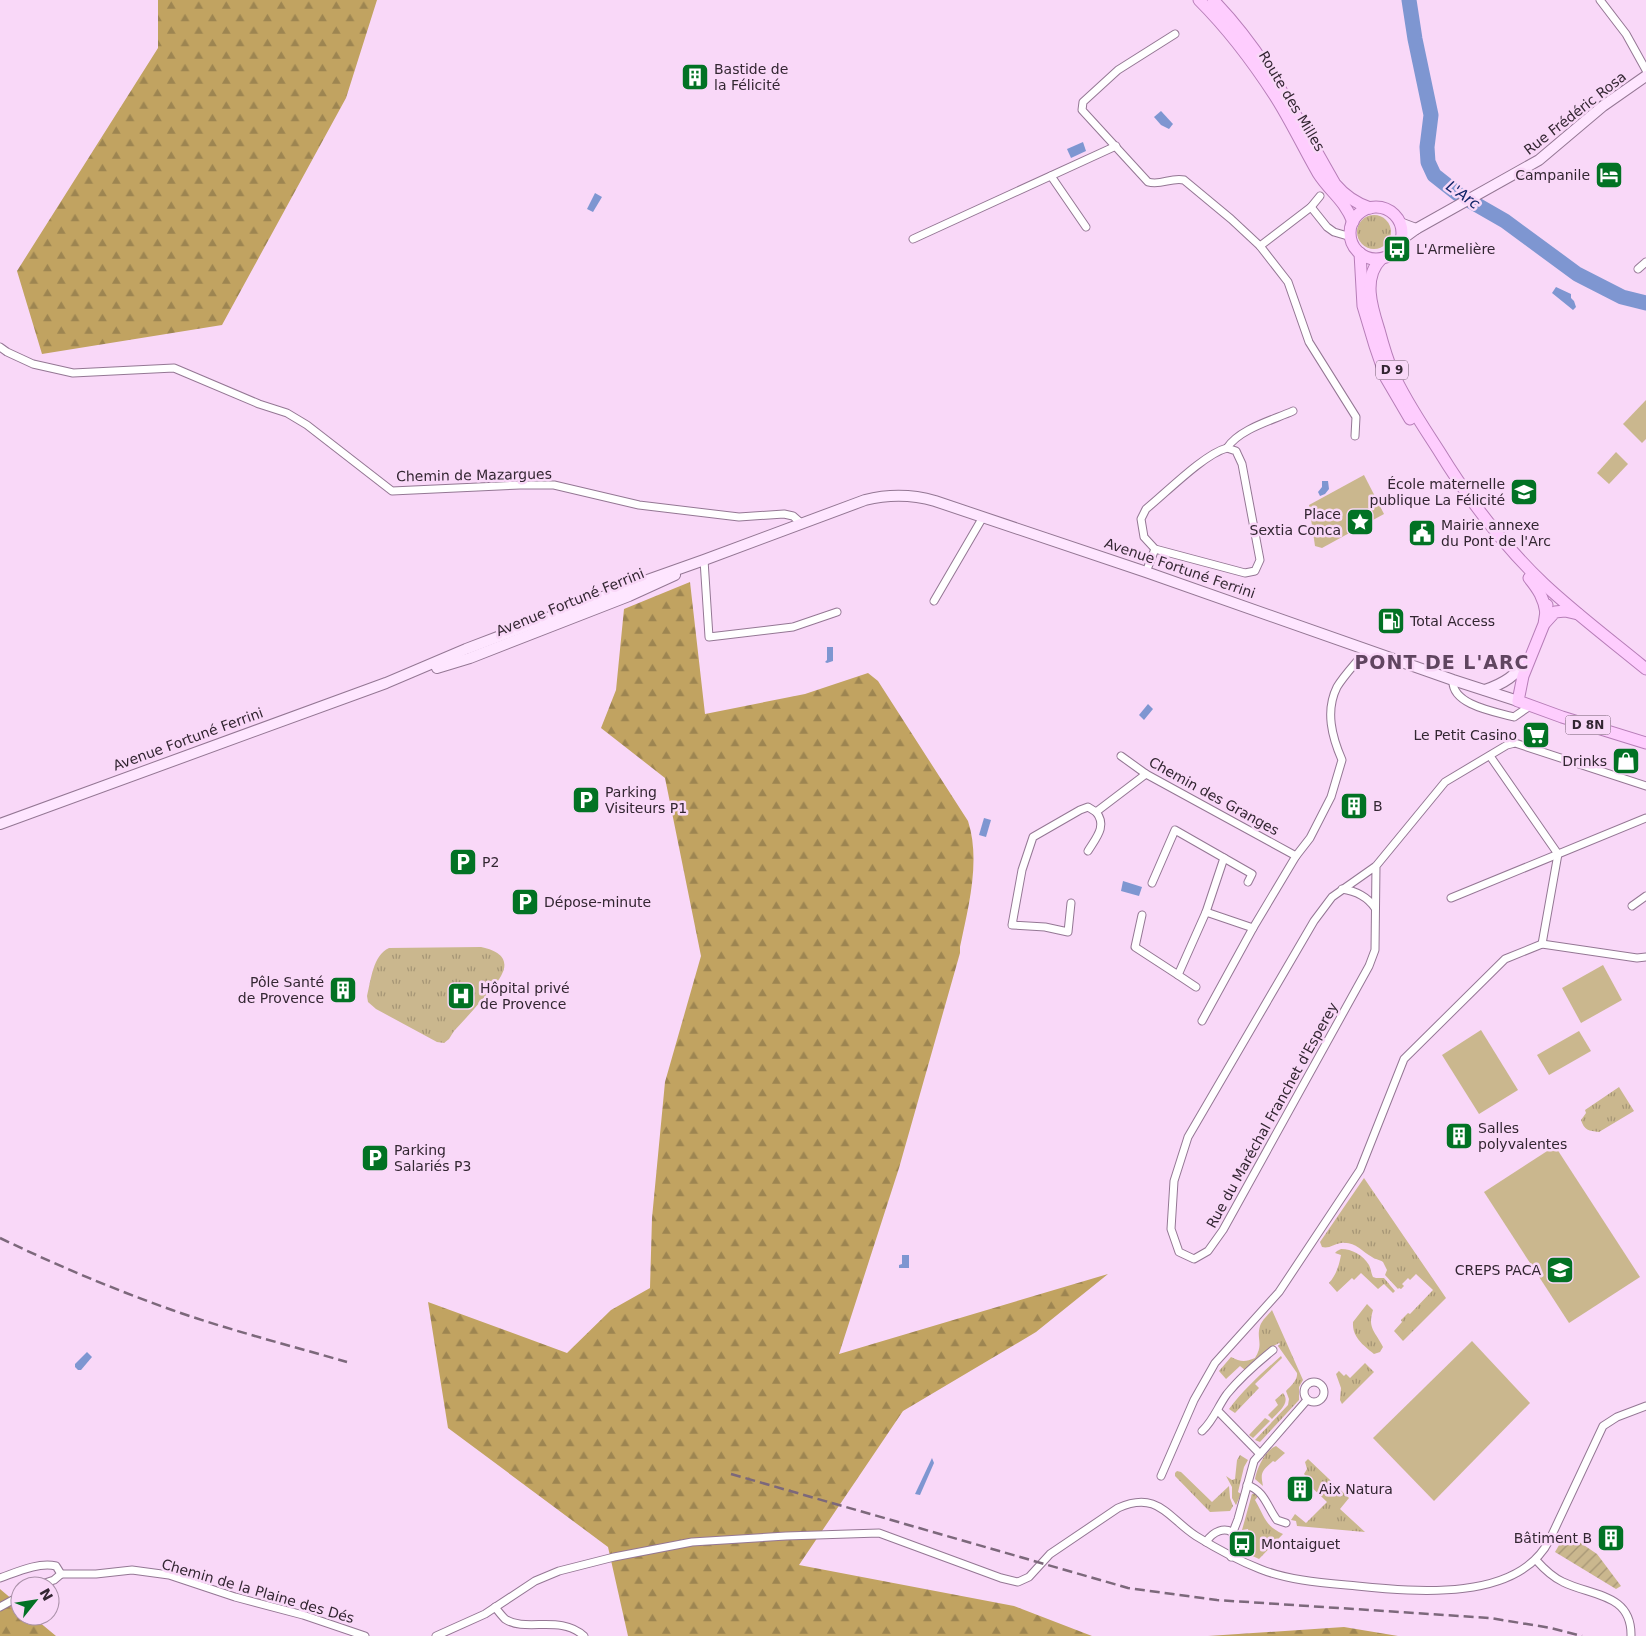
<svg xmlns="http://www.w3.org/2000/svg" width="1646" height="1636" viewBox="0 0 1646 1636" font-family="'DejaVu Sans',sans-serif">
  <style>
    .grass { fill: url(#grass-tufts) }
    .forest { fill: url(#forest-firs) }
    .park { fill: #cab78e }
    .garden { fill: url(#garden-furrows) }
    .water { fill: #7e96d1 }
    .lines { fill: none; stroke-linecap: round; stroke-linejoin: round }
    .river { stroke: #7e96d1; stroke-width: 15 }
    .street-casing { stroke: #947794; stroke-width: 9 }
    .secondary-casing { stroke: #947794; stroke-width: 12 }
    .primary-casing { stroke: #b67db7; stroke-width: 13 }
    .street { stroke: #fff; stroke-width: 7 }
    .secondary { stroke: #fee6ff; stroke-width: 10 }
    .primary { stroke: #fecdfe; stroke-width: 11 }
    .rail { stroke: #7c687b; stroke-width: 2.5; stroke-dasharray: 10 5; stroke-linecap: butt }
    .labels { text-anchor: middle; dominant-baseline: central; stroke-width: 5; stroke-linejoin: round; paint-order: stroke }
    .shield { fill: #f9d8f8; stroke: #6e5b6d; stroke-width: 1 }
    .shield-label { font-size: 12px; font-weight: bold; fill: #332632 }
    .poi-label { font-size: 14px; fill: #332632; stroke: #f9d8f8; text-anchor: start }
    .street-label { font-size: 14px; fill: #332632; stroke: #f9d8f8 }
    .water-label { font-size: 15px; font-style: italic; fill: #102367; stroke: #f9d8f8 }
    .district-label { font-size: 19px; font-weight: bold; letter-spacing: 1px; fill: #604560; stroke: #f9d8f8 }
  </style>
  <defs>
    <pattern id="grass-tufts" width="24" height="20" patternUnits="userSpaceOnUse" patternTransform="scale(1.25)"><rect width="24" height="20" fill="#cab78e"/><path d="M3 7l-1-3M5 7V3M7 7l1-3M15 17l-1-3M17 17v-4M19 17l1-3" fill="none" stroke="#a59575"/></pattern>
    <pattern id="forest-firs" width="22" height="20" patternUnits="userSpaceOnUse" patternTransform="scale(1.25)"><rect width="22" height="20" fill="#c1a361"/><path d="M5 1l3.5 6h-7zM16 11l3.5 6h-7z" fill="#9d8551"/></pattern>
    <pattern id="garden-furrows" width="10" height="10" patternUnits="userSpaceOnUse" patternTransform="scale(1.25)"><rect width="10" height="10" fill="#cab78e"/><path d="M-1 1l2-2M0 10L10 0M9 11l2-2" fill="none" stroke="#a59575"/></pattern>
  </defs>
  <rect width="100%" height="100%" fill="#f9d8f8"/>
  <g class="grass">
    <circle cx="1374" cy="232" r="17"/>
    <path d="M481 947C524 956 498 983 480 1002 472 1012 463 1021 454 1031L449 1039 444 1043 437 1042 376 1009 368 1002 367 996C371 980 373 955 389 948Z"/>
    <path d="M1619 1087 1634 1111 1599 1132C1589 1131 1584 1130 1581 1120L1586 1113 1585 1110Z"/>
    <path d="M1364 1178 1446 1298 1403 1341 1394 1331 1402 1322 1401 1320 1408 1313 1410 1314 1433 1290 1416 1274 1410 1280 1408 1278 1402 1284 1404 1286 1401 1289 1399 1288 1398 1289 1385 1275 1387 1270 1383 1262C1379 1259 1376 1260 1372 1257 1361 1251 1355 1241 1341 1243 1334 1244 1329 1249 1322 1247L1320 1242Z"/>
    <path d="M1341 1249C1352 1249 1363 1255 1369 1265 1371 1269 1371 1273 1373 1277L1376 1278H1384L1395 1291 1393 1293 1384 1284 1378 1289 1361 1273 1354 1280 1352 1278 1337 1292 1329 1283C1336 1275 1339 1266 1341 1255L1335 1253 1337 1251Z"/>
    <path d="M1367 1304 1373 1310C1367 1329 1376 1332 1383 1347L1380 1352 1374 1354C1363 1345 1352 1337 1353 1322Z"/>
    <path d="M1272 1310 1303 1380 1299 1387V1400L1260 1442 1255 1440 1288 1405 1289 1399 1286 1391C1291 1386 1298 1380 1297 1373L1278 1346 1280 1344 1279 1343 1270 1348 1247 1369 1245 1370 1240 1366 1226 1379 1219 1371 1231 1357C1241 1362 1245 1362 1255 1358 1264 1344 1256 1339 1260 1326 1262 1320 1268 1315 1272 1310Z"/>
    <path d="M1281 1356 1282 1358 1255 1384 1259 1388 1235 1413 1229 1409C1244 1389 1262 1373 1281 1356Z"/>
    <path d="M1365 1363 1374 1372 1342 1404 1340 1400 1341 1388 1336 1374 1339 1371 1344 1376 1346 1374 1350 1378Z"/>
    <path d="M1283 1393C1291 1403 1279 1411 1272 1419L1268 1415 1278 1405 1275 1400Z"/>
    <path d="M1265 1418 1270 1421 1253 1438 1249 1435Z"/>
    <path d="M1276 1446 1285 1453 1275 1462 1273 1461C1262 1471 1260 1472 1263 1486L1255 1479C1257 1468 1265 1450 1276 1446Z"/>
    <path d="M1240 1455 1248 1460 1244 1467 1238 1492 1241 1494 1236 1505 1232 1498V1487L1226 1476 1232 1480 1235 1479 1237 1460Z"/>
    <path d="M1308 1459 1349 1498 1340 1509 1365 1532 1297 1526 1296 1521 1291 1520 1295 1514 1306 1523 1327 1502 1304 1480 1307 1477 1304 1474 1307 1469 1305 1462Z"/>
    <path d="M1177 1471 1181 1472 1212 1502 1229 1486 1230 1498 1233 1506 1230 1511 1210 1512 1175 1476V1473Z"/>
    <path d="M1256 1493 1259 1495 1255 1500C1265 1517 1264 1525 1283 1534L1259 1559 1246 1553 1245 1546 1248 1545 1247 1540 1250 1539 1248 1529 1242 1530 1252 1494Z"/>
  </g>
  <g class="forest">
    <path d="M158 0H377L346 98 222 325 42 354 17 271 158 48Z"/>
    <path d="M690 582 705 714 805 694 868 673 878 681 968 821C981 861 968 908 960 947V953L899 1168 839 1354 1108 1274 1036 1332 903 1411 799 1565 1014 1606 1092 1636H628L608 1547 448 1428 428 1302 567 1353 611 1310 650 1288 652 1218 665 1082 701 956 665 778 601 728 616 690 624 609Z"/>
    <path d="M0 1589 20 1606V1616H32L56 1636H0Z"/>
    <path d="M1344 1627 1398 1636H1208Z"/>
  </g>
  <g class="park">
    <path d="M1646 400V439L1642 443 1623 424Z"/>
    <path d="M1616 452 1628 464 1609 484 1597 473Z"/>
    <path d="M1364 475 1384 514 1322 548 1315 546 1309 505Z"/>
    <path d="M1603 965 1622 1000 1581 1023 1562 988Z"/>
    <path d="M1481 1030 1518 1090 1479 1114 1442 1055Z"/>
    <path d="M1579 1031 1591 1051 1549 1075 1537 1055Z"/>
    <path d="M1555 1146 1640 1277 1569 1323 1484 1192Z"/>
    <path d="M1472 1341 1530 1403 1434 1501 1373 1438Z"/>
  </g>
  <path class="garden" d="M1566 1533 1597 1554 1621 1586 1616 1589 1555 1552Z"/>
  <g class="water">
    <path d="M1161 111 1173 124 1169 129 1161 125 1154 117Z"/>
    <path d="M1083 142 1086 151 1071 158 1067 149Z"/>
    <path d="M595 193 602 197 593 212 587 209Z"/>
    <path d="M1556 287 1571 294V298L1574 301 1576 307 1573 310 1552 293Z"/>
    <path d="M1322 481H1328L1329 489 1325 494 1320 496 1318 492 1322 487Z"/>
    <path d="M827 647H833V661L827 663 825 662 827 660Z"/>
    <path d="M1148 704 1153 709 1144 720 1139 715Z"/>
    <path d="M984 818 991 820 986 837 979 835Z"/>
    <path d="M1123 881 1142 887 1139 896 1121 891Z"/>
    <path d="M902 1255H909V1268H899V1265L902 1264Z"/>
    <path d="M87 1352 92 1357 81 1370H78L75 1367V1364Z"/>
    <path d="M932 1458 934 1463 920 1495 915 1494Z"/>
  </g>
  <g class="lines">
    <path class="river" d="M1409 0 1415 39 1431 115 1427 147 1428 162 1434 175 1458 194 1505 221 1577 274 1622 297 1646 303"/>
    <g class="street-casing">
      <g id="street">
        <path d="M1600 0 1626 34 1646 70"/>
        <path d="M1175 34 1118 70 1083 102 1082 110 1148 182C1161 186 1171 177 1184 180L1231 219 1260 246"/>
        <path d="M1051 176 1086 227"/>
        <path d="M1311 207 1320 196"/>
        <path d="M1351 237 1334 232 1327 227 1311 207 1260 246 1288 282 1309 342 1356 417 1355 436"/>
        <path d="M913 239 1116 146"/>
        <path d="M1638 269 1646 262"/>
        <path d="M0 347 7 352 33 364 73 373 174 368 259 404 287 413 307 425 392 491 520 485H554L639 505 739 517 784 514 793 516 801 523"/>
        <path d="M1227 448 1236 451 1242 464 1260 560 1255 571 1245 573 1155 549 1144 537 1141 519 1146 509C1166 493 1204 454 1227 448Z"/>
        <path d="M1227 448C1239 429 1273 420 1293 411"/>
        <path d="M704 560 709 637 793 627 837 612"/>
        <path d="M1146 572 1155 549"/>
        <path d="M934 601 983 517"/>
        <path d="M1453 680C1451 705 1496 712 1514 717L1530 706"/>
        <path d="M1121 756 1146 774 1296 856"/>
        <path d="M1490 756 1558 854 1542 944"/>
        <path d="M1088 851C1095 839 1108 826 1096 812"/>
        <path d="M1224 858 1252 874 1248 882"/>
        <path d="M1376 866 1375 950 1369 966 1223 1230 1208 1251 1194 1259 1179 1252 1171 1229 1174 1181 1188 1137 1314 921 1332 897 1376 866 1445 782 1507 745 1515 743 1646 786"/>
        <path d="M1152 883 1175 830 1224 858 1206 912"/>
        <path d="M1342 889C1356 891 1367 896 1375 908"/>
        <path d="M1451 898 1646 818"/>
        <path d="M1071 903 1068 932 1045 927 1012 925 1022 870 1033 837 1080 810 1088 807 1096 812 1146 774"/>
        <path d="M1632 906 1646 896"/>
        <path d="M1142 915 1135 947 1178 975 1206 912 1253 928"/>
        <path d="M1178 975 1196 987"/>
        <path d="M1202 1021 1253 928 1296 856 1310 838 1331 797 1342 760C1332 737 1325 711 1337 687 1344 675 1358 661 1367 649"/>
        <circle cx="1314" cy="1392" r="10"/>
        <path d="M1218 1411 1260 1454"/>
        <path d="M1202 1431C1214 1420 1218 1406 1227 1394 1240 1378 1257 1363 1273 1350"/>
        <path d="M1161 1476 1194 1400 1215 1363 1279 1292 1360 1170 1404 1059 1505 959 1542 944 1637 958 1646 957"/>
        <path d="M1247 1485C1265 1491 1267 1507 1277 1520L1286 1523"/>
        <path d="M1233 1532 1238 1519 1254 1461 1307 1400"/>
        <path d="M1206 1542C1222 1518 1249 1534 1231 1557"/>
        <path d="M1536 1560C1544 1569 1552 1577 1563 1582 1591 1596 1632 1593 1631 1636"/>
        <path d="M0 1578C17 1572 38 1562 56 1566L61 1574H96L132 1570 169 1575 235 1597 303 1615 365 1636"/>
        <path d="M36 1586 54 1580 61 1574"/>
        <path d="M0 1607 20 1596"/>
        <path d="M495 1607C498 1611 502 1616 505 1619 526 1633 560 1614 584 1636"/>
        <path d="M436 1636 485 1614 535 1581 559 1571 614 1557 692 1542 786 1536 879 1533 1001 1578 1018 1582 1029 1577 1050 1554 1118 1508C1158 1490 1168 1518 1196 1536 1217 1549 1237 1560 1260 1569 1290 1581 1325 1583 1357 1586 1416 1592 1519 1602 1550 1539L1603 1426 1617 1417 1646 1406"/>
      </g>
    </g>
    <g class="secondary-casing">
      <g id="secondary">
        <path d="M1400 223 1416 229"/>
        <path d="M1401 240 1416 229 1539 160 1603 106 1646 76"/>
        <path d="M437 668 470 658 629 596 675 575"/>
        <path d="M1485 690C1505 683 1515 676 1528 659"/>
        <path d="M0 824 386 683 466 649 642 582 704 560 865 500C889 494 911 494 935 501L1146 572 1453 680 1518 701"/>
      </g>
    </g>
    <g class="primary-casing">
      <g id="primary">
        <path d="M1199 0C1228 29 1253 62 1275 96 1291 121 1303 147 1318 173 1330 192 1344 199 1353 222"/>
        <path d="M1213 0C1265 53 1298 120 1335 184 1345 196 1355 203 1370 208"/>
        <circle cx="1376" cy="233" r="26"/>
        <path d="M1360 253 1363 306 1375 346 1386 378 1410 419"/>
        <path d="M1381 259C1362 278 1372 308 1379 330 1383 345 1387 359 1393 373 1405 400 1423 426 1439 451 1469 500 1503 545 1544 584 1576 614 1612 641 1646 669"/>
        <path d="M1529 578C1538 589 1544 598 1546 613"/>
        <path d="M1547 605 1544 624 1523 676 1518 701 1562 717 1646 743"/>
        <path d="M1545 623 1555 612 1565 611 1578 614"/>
      </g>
    </g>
    <use href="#street" class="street"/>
    <use href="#secondary" class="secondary"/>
    <use href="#primary" class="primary"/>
    <g class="rail">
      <path d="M0 1238C56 1265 113 1289 172 1310 229 1330 288 1345 347 1362"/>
      <path d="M731 1474 1128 1588 1217 1600 1490 1618 1551 1628 1582 1636"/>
    </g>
  </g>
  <defs>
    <g id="building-square" transform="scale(1.4375)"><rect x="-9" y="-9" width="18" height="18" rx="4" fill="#027224" stroke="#f9d8f8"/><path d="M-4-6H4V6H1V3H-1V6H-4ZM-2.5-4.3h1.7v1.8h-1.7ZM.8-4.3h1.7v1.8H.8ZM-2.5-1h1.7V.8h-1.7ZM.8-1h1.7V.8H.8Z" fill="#fff"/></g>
    <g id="hotel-square" transform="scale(1.4375)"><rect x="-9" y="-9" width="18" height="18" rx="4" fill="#027224" stroke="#f9d8f8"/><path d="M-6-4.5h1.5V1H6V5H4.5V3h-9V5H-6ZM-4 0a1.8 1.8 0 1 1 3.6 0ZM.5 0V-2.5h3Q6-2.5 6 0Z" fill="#fff"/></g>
    <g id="bus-square" transform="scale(1.4375)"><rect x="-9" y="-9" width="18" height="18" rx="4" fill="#027224" stroke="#f9d8f8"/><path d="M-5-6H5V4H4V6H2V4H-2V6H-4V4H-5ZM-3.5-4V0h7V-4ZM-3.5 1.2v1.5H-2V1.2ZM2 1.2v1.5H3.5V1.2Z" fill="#fff"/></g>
    <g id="school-square" transform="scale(1.4375)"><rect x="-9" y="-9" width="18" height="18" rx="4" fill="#027224" stroke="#f9d8f8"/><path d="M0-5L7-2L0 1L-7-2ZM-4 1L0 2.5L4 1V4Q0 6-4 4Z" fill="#fff"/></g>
    <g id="sight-square" transform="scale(1.4375)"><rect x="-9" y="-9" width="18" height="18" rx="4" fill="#027224" stroke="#f9d8f8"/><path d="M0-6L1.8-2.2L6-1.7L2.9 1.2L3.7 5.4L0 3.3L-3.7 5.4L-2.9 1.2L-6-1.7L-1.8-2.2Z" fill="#fff"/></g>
    <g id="civic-square" transform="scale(1.4375)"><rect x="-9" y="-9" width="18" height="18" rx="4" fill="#027224" stroke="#f9d8f8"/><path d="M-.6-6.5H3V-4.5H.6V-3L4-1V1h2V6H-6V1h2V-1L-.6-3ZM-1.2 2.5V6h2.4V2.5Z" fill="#fff"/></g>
    <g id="fuel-square" transform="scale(1.4375)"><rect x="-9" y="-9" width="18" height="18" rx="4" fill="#027224" stroke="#f9d8f8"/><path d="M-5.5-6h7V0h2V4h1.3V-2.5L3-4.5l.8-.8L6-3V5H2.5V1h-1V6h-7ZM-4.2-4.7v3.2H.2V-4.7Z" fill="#fff"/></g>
    <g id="supermarket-square" transform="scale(1.4375)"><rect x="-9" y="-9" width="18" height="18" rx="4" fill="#027224" stroke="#f9d8f8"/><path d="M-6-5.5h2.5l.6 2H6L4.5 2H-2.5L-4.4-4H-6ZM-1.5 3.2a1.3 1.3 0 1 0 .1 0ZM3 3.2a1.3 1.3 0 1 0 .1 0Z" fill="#fff"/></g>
    <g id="shop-square" transform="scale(1.4375)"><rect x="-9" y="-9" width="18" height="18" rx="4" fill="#027224" stroke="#f9d8f8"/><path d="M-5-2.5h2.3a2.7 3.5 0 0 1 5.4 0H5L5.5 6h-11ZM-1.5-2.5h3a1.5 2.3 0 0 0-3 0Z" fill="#fff"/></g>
    <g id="parking-square" transform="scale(1.4375)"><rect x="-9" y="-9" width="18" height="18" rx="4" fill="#027224" stroke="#f9d8f8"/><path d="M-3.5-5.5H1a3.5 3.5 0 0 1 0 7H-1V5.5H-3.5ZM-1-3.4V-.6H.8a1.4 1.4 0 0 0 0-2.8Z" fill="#fff"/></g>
    <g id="hospital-square" transform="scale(1.4375)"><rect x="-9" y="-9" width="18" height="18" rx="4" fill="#027224" stroke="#f9d8f8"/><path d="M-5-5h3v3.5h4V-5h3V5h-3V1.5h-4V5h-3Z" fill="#fff"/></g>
    <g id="university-square" transform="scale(1.4375)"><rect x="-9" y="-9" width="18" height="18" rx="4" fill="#027224" stroke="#f9d8f8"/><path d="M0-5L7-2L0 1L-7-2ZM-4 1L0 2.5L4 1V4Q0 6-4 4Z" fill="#fff"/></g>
  </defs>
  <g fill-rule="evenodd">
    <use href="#building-square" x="695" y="77"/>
    <use href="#hotel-square" x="1609" y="175"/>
    <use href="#bus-square" x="1397" y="249"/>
    <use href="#school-square" x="1524" y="492"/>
    <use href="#sight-square" x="1360" y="522"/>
    <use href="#civic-square" x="1422" y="533"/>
    <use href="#fuel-square" x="1391" y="621"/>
    <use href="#supermarket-square" x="1536" y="735"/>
    <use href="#shop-square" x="1626" y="761"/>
    <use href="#parking-square" x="586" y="800"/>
    <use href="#building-square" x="1354" y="806"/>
    <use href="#parking-square" x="463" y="862"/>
    <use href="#parking-square" x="525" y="902"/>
    <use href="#building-square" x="343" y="990"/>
    <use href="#hospital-square" x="461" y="996"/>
    <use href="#building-square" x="1459" y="1136"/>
    <use href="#parking-square" x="375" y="1158"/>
    <use href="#university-square" x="1560" y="1270"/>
    <use href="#building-square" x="1300" y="1489"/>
    <use href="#building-square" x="1611" y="1538"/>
    <use href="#bus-square" x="1242" y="1544"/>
  </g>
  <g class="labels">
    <g class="shield">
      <rect x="1376" y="360.5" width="32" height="19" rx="4"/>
      <rect x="1565.5" y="715.5" width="45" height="19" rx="4"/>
    </g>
    <g class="shield-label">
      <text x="1392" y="370">D 9</text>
      <text x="1588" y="725">D 8N</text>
    </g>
    <g class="poi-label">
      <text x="714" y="69">Bastide de<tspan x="714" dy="16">la Félicité</tspan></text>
      <text x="1590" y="175" text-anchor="end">Campanile</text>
      <text x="1416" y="249">L'Armelière</text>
      <text x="1505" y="484" text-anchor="end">École maternelle<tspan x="1505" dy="16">publique La Félicité</tspan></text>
      <text x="1341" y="514" text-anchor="end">Place<tspan x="1341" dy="16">Sextia Conca</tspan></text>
      <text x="1441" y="525">Mairie annexe<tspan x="1441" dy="16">du Pont de l'Arc</tspan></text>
      <text x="1410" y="621">Total Access</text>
      <text x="1517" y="735" text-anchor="end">Le Petit Casino</text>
      <text x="1607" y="761" text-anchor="end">Drinks</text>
      <text x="605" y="792">Parking<tspan x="605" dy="16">Visiteurs P1</tspan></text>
      <text x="1373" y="806">B</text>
      <text x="482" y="862">P2</text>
      <text x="544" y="902">Dépose-minute</text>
      <text x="324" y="982" text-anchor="end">Pôle Santé<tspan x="324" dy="16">de Provence</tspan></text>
      <text x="480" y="988">Hôpital privé<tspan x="480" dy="16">de Provence</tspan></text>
      <text x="1478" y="1128">Salles<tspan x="1478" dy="16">polyvalentes</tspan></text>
      <text x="394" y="1150">Parking<tspan x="394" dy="16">Salariés P3</tspan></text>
      <text x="1541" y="1270" text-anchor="end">CREPS PACA</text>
      <text x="1319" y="1489">Aix Natura</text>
      <text x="1592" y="1538" text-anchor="end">Bâtiment B</text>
      <text x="1261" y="1544">Montaiguet</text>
    </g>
    <g class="street-label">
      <text transform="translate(1292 101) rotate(59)">Route des Milles</text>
      <text transform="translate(1575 113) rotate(-38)">Rue Frédéric Rosa</text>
      <text transform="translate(474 475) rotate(-1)">Chemin de Mazargues</text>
      <text transform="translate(1180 568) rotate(19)">Avenue Fortuné Ferrini</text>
      <text transform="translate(570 602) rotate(-22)">Avenue Fortuné Ferrini</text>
      <text transform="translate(188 739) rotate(-20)">Avenue Fortuné Ferrini</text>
      <text transform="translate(1214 796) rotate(29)">Chemin des Granges</text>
      <text transform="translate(1272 1115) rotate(-61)">Rue du Maréchal Franchet d'Esperey</text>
      <text transform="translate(258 1591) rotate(16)">Chemin de la Plaine des Dés</text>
    </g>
    <g class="water-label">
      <text transform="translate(1463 195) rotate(35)">L'Arc</text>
    </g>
    <g class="district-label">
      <text x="1442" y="662">PONT DE L'ARC</text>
    </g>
  </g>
  <g transform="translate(35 1601) rotate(60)"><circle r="24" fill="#f9d8f8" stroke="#aa91a9"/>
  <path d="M0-4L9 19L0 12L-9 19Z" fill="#027224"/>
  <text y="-8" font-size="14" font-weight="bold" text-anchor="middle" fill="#332632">N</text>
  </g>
</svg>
